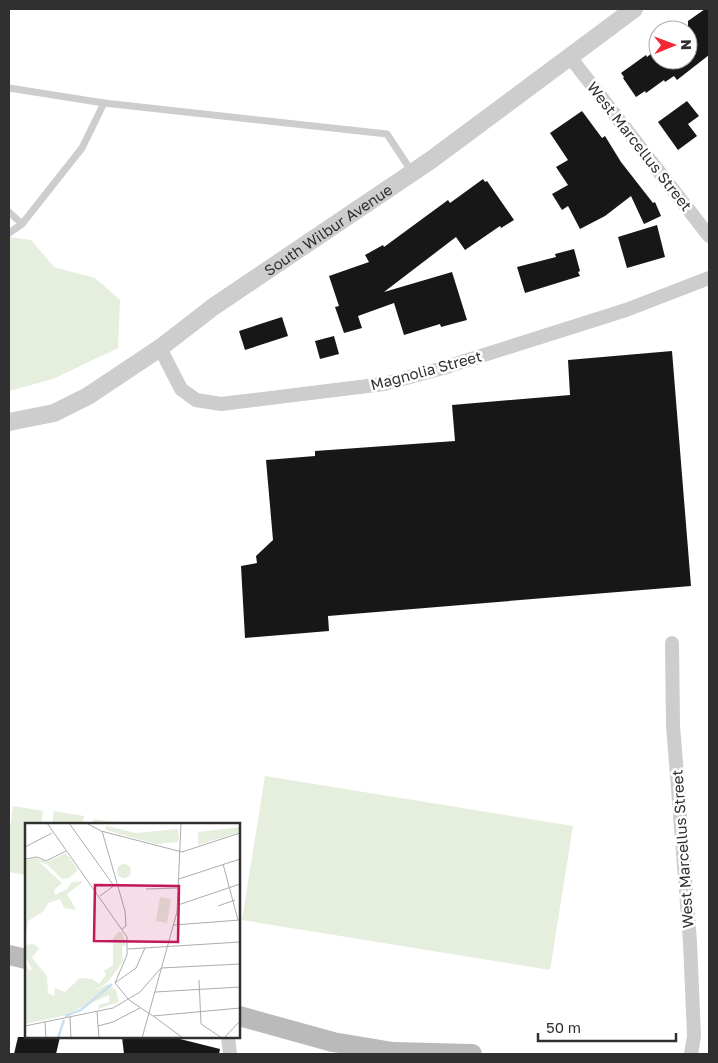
<svg xmlns="http://www.w3.org/2000/svg" width="718" height="1063" viewBox="0 0 718 1063" font-family="'Golos Text',sans-serif">
  <style>
    .green { fill: #e6eede }
    .building { fill: #171717 }
    .lines { fill: none; stroke-linecap: round; stroke-linejoin: round }
    .service { stroke: #cdcdcd; stroke-width: 7 }
    .minor { stroke: #cdcdcd; stroke-width: 14 }
    .tertiary { stroke: #cdcdcd; stroke-width: 18 }
    .secondary { stroke: #bababa; stroke-width: 20 }
    .labels { text-anchor: middle; dominant-baseline: central; stroke-width: 5; stroke-linejoin: round; paint-order: stroke }
    .street-label { font-size: 15px; fill: #303030; stroke: #fff }
    .inset-river { fill: none; stroke: #c9e0ef; stroke-width: 2.5 }
    .inset-road { fill: none; stroke: #acacac; stroke-width: 1 }
    .view { fill: #c2185b; fill-opacity: 0.15; stroke: #c2185b; stroke-width: 2.5 }
    .inset-edge { fill: none; stroke: #303030; stroke-width: 2.5 }
  </style>
  <rect width="100%" height="100%" fill="#fff"/>
  <g class="green">
    <path d="M9 237 31 240 54 267 95 278 120 300 118 348 53 379 9 391Z"/>
    <path d="M265 776 573 826 550 970 242 920Z"/>
    <path d="M13 806 43 811 41 824H26V875L9 872V834Z"/>
    <path d="M54 811 84 816 82 824H52Z"/>
    <path d="M93 819 123 823V824H92Z"/>
  </g>
  <g class="building">
    <path d="M705 9H709V55L677 80 674 76 665 82 664 80 646 93 645 91 636 97 623 78 624 77 621 73 646 55 647 57 658 48V60H688V21Z"/>
    <path d="M687 101 699 116 688 124 697 136 678 150 658 122Z"/>
    <path d="M582 111 602 138 605 136 621 162 653 203 655 202 661 216 644 224 631 196 605 216 580 229 568 206 562 210 552 194 568 185 556 167 568 160 550 133Z"/>
    <path d="M483 179 485 182 487 181 514 220 501 228 500 226 465 250 456 237 384 292 452 272 467 320 441 327 440 324 404 335 394 303 358 316 362 328 344 333 335 307 339 306 329 276 369 262 365 255 383 245 384 247 448 200 450 203Z"/>
    <path d="M657 225 665 257 627 268 618 237Z"/>
    <path d="M574 249 580 271 578 272 580 276 525 293 517 267 556 257 555 254Z"/>
    <path d="M282 317 288 336 245 350 239 331Z"/>
    <path d="M334 336 339 354 320 359 315 341Z"/>
    <path d="M672 351 691 586 328 616 329 631 245 638 241 566 257 563 256 556 273 540 266 460 315 456V451L455 441 452 405 570 395 568 360Z"/>
    <path d="M18 1037H60L56 1054H14Z"/>
    <path d="M122 1037H172L220 1049 219 1054H124Z"/>
  </g>
  <g class="lines">
    <g class="service">
      <path d="M9 88 104 103"/>
      <path d="M9 212 22 224"/>
      <path d="M9 233 22 224 82 148 104 103 387 134 412 172"/>
    </g>
    <g class="minor">
      <path d="M570 57 709 236"/>
      <path d="M160 348 181 389 196 400 221 404 384 384 443 368 626 310 709 278"/>
      <path d="M672 643 673 725 690 942 694 1036 691 1054"/>
      <path d="M228 1037 230 1054"/>
    </g>
    <path class="tertiary" id="s1" d="M9 422 54 413 88 396 160 348 213 307 431 160 634 9"/>
    <g class="secondary">
      <path d="M9 955 26 959"/>
      <path d="M239 1016 333 1042 393 1052 472 1054"/>
    </g>
  </g>
  <g class="labels">
    <g class="street-label">
      <text transform="translate(640 146) rotate(52)">West Marcellus Street</text>
      <text stroke="none"><textPath href="#s1" startOffset="376">South Wilbur Avenue</textPath></text>
      <text transform="translate(426 370) rotate(-15)">Magnolia Street</text>
      <text transform="translate(682 849) rotate(-94)">West Marcellus Street</text>
    </g>
  </g>
  <g transform="translate(25 823)">
    <rect width="215" height="215" fill="#fff"/>
    <path d="M81 3 111 10 153 6 154 16 153 19 131 21 84 8 80 6ZM215 4V9L173 22V9ZM41 30 53 47 44 55 37 56 22 41 14 39 37 60 29 67 30 72 42 66 47 59 59 58 42 71 51 87 39 85 35 76 23 80 19 88 3 98 0 119V37L11 35 22 39ZM92 48a7 7 0 1 1 14 0a7 7 0 1 1-14 0ZM135 74 146 76 142 100 131 98ZM93 109H97L101 122 97 124 98 138 83 159 67 169 83 161 91 167 94 179 73 186 74 182 84 179V172L37 193 0 201V137L4 148 7 146 0 134V122L8 121 14 125 7 135 22 153 23 170 29 173 30 165 40 169 55 155 67 156 74 161 81 152 79 148 88 142V116Z" fill="#e6eede"/>
    <path class="inset-river" d="M40 193 56 187 87 161M33 215 39 197"/>
    <path class="inset-road" d="M22 0 102 114V132L90 160M44 0 89 63M61 0 76 8 157 29 215 10M77 8 100 88 101 103 97 106M0 24 27 10M0 36 12 34 21 38 41 28M198 41 213 97M154 56 215 36M121 66 153 65M75 73 90 62M153 82 215 61M193 83 210 77M149 102 215 97M103 126 215 119M174 157 176 201 197 215M90 160 104 177 131 195M90 160 111 145 120 125M130 169 215 164M72 189 74 215M128 193 215 185M45 194 46 215M131 195 158 215M20 199 21 215M0 203 88 185 115 169 136 145 215 141M73 203 88 199 115 185M117 215 152 89 156 0M199 215 215 198"/>
    <path class="view" d="M70 62 154 63 153 119 69 118Z"/>
    <rect width="215" height="215" class="inset-edge"/>
  </g>
  <rect width="718" height="1063" fill="none" stroke="#303030" stroke-width="20"/>
  <g transform="translate(673 45) rotate(89)"><circle r="24" fill="#ffffff" stroke="#acacac"/>
  <path d="M0-4L9 19L0 12L-9 19Z" fill="#f22834"/>
  <text y="-8" font-size="14" font-weight="bold" text-anchor="middle" fill="#303030">N</text>
  </g>
  <path d="M538 1033v8h138v-8" fill="none" stroke="#303030" stroke-width="2.5"/>
  <text x="546" y="1033" font-size="15" fill="#303030" stroke="#ffffff" stroke-width="4" paint-order="stroke">50 m</text>
</svg>
